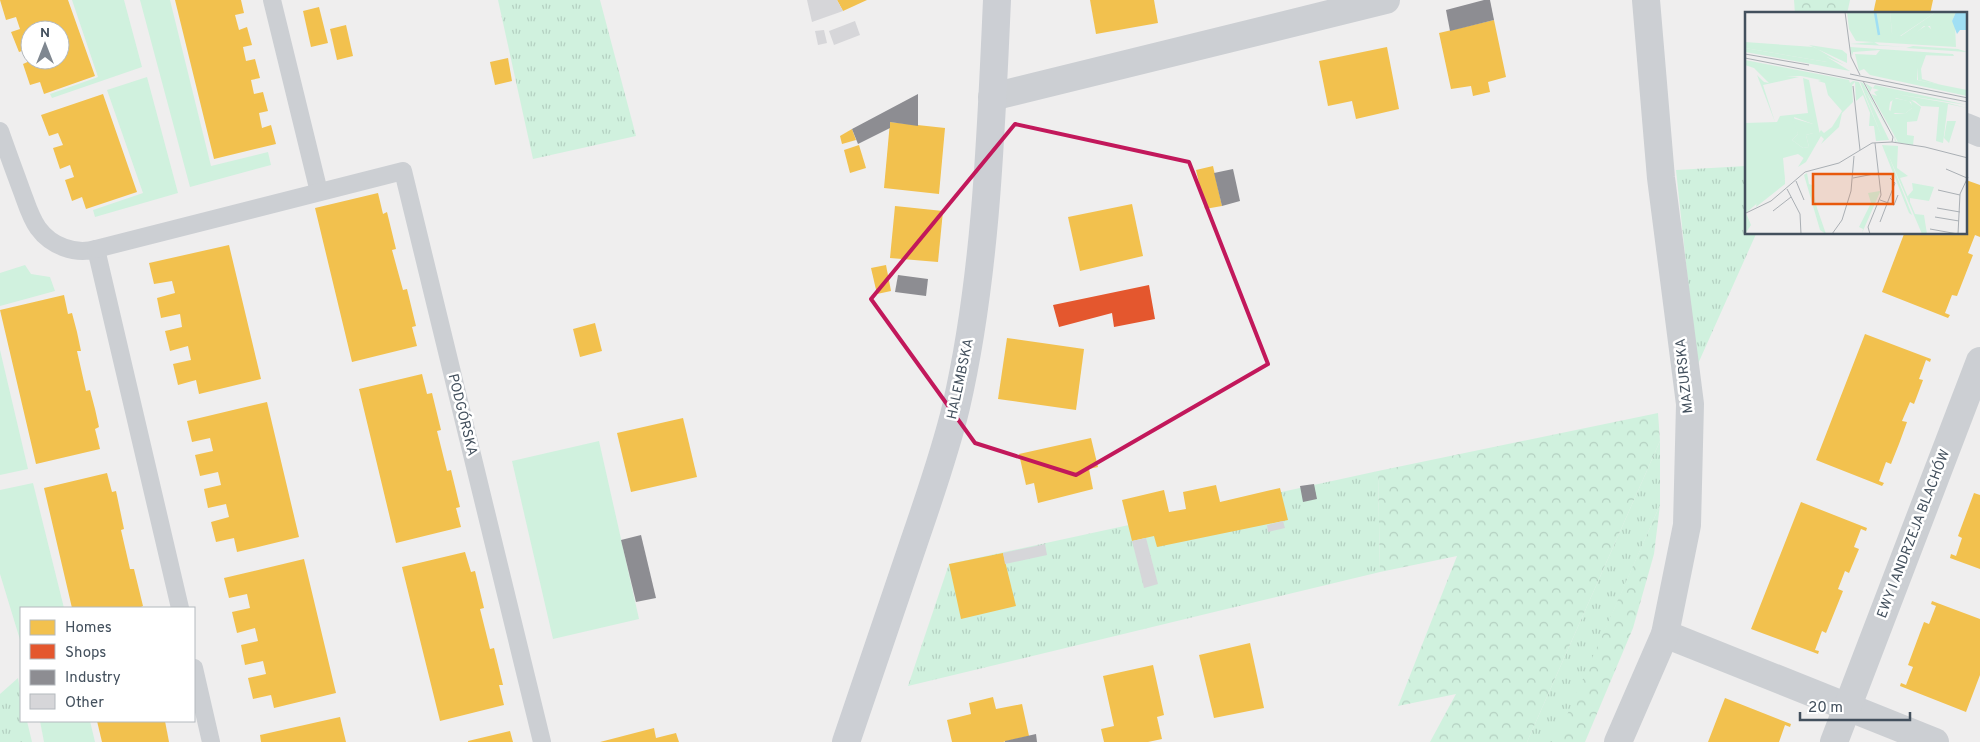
<svg xmlns="http://www.w3.org/2000/svg" width="1980" height="742" viewBox="0 0 1980 742" font-family="Overpass,sans-serif">
  <style>
    .grass { fill: url(#grass-tufts) }
    .forest { fill: url(#forest-crowns) }
    .garden { fill: #d0f1de }
    .homes { fill: #f2c14e }
    .shops { fill: #e4572e }
    .industry { fill: #8d8d92 }
    .building { fill: #d6d6d9 }
    .lines { fill: none; stroke-linecap: round; stroke-linejoin: round }
    .lane { stroke: #cccfd3; stroke-width: 18 }
    .street { stroke: #cccfd3; stroke-width: 28 }
    .secondary { stroke: #cccfd4; stroke-width: 28 }
    .marked { fill: none; stroke: #c2185b; stroke-width: 4; stroke-linejoin: round }
    .labels { text-anchor: middle; dominant-baseline: central; stroke-width: 5; stroke-linejoin: round; paint-order: stroke }
    .street-label { font-size: 14px; fill: #43505d; stroke: #fff }
    .inset-river { fill: none; stroke: #a0dff4; stroke-width: 2.5 }
    .inset-road { fill: none; stroke: #aaafb4; stroke-width: 1 }
    .view { fill: #e8590c; fill-opacity: 0.15; stroke: #e8590c; stroke-width: 2.5 }
    .inset-edge { fill: none; stroke: #43505d; stroke-width: 2.5 }
  </style>
  <defs>
    <pattern id="grass-tufts" width="24" height="20" patternUnits="userSpaceOnUse" patternTransform="scale(1.25)"><rect width="24" height="20" fill="#d0f1de"/><path d="M3 7l-1-3M5 7V3M7 7l1-3M15 17l-1-3M17 17v-4M19 17l1-3" fill="none" stroke="#b4d0c1"/></pattern>
    <pattern id="forest-crowns" width="20" height="18" patternUnits="userSpaceOnUse" patternTransform="scale(1.25)"><rect width="20" height="18" fill="#d0f1de"/><path d="M2 6a3 3 0 1 1 6 0M12 15a3 3 0 1 1 6 0" fill="none" stroke="#b4d0c1"/></pattern>
  </defs>
  <rect width="100%" height="100%" fill="#efeeee"/>
  <g class="grass">
    <path d="M498 0H600L636 136 533 159Z"/>
    <path d="M1746 166V234H1756L1697 366 1676 170Z"/>
    <path d="M1660 441V505L1556 742H1527Z"/>
    <path d="M1378 471 1380 572 908 686 949 564Z"/>
    <path d="M18 678 21 694V721H27L32 742H0V694Z"/>
  </g>
  <g class="forest">
    <path d="M1794 0H1850L1847 14H1795Z"/>
    <path d="M1658 413 1660 441 1527 742H1430L1456 694 1398 706 1457 556 1380 572 1378 471Z"/>
    <path d="M1660 505 1654 554 1633 628 1585 742H1555Z"/>
  </g>
  <g class="garden">
    <path d="M72 0H124L142 67 52 98 50 94 98 77Z"/>
    <path d="M140 0H170L211 166 268 152 271 165 190 187Z"/>
    <path d="M147 77 178 193 95 217 93 210 143 193 107 90Z"/>
    <path d="M25 265 31 274 50 277 55 291 0 306V273Z"/>
    <path d="M0 350 28 469 0 475Z"/>
    <path d="M599 441 639 619 553 639 512 461Z"/>
    <path d="M33 483 64 608H21V643L0 574V490Z"/>
    <path d="M40 721H90L95 742H44Z"/>
  </g>
  <g class="homes">
    <path d="M0 0H68L95 76 44 94 40 82 30 85 23 64 32 60H60V30H30V53L28 49 19 52 11 32 20 29 16 17 6 20Z"/>
    <path d="M175 0H241L244 13 235 15 239 30 247 27 252 45 243 47 246 61 255 59 260 78 251 80 254 94 263 92 268 111 259 113 262 128 271 125 276 144 214 159Z"/>
    <path d="M837 0H867L843 11Z"/>
    <path d="M1090 0H1154L1158 23 1096 34Z"/>
    <path d="M1876 0H1933L1930 14H1873Z"/>
    <path d="M319 7 328 43 311 47 303 11Z"/>
    <path d="M1494 20 1506 77 1488 82 1490 92 1473 96 1471 86 1451 89 1439 33Z"/>
    <path d="M346 25 353 56 337 60 330 29Z"/>
    <path d="M1387 47 1399 109 1356 119 1352 101 1328 106 1319 61Z"/>
    <path d="M508 58 512 81 495 85 490 62Z"/>
    <path d="M103 94 137 192 86 209 82 197 72 201 65 180 74 177 70 165 60 169 53 148 63 145 58 133 49 136 41 115Z"/>
    <path d="M890 122 945 128 939 194 884 188Z"/>
    <path d="M852 129 856 140 842 144 840 136Z"/>
    <path d="M859 145 866 168 850 173 844 150Z"/>
    <path d="M1213 166 1222 206 1205 209 1196 170Z"/>
    <path d="M1966 180 1980 185V237L1975 235 1968 253 1973 255 1957 296 1952 295 1945 313 1950 315 1948 318 1882 292 1904 234H1966Z"/>
    <path d="M378 193 383 214 387 212 396 249 392 250 403 290 407 289 416 326 412 327 417 346 352 362 315 208Z"/>
    <path d="M1132 204 1143 256 1080 271 1068 217Z"/>
    <path d="M895 206 943 211 938 262 890 258Z"/>
    <path d="M229 245 261 379 199 394 196 380 178 385 173 364 191 360 188 346 170 351 165 331 182 327 180 314 161 318 157 298 175 293 172 281 154 284 149 263Z"/>
    <path d="M886 265 891 291 877 294 871 268Z"/>
    <path d="M64 295 68 314 72 313 77 332 81 351H77L86 391 90 390 95 409 99 427 95 429 100 449 36 464 0 310Z"/>
    <path d="M595 323 602 351 580 357 573 329Z"/>
    <path d="M1865 334 1931 359 1930 362 1926 360 1919 379 1923 380 1914 404 1910 402 1902 421 1907 422 1899 444 1891 464 1886 462 1879 481 1884 483 1882 486 1816 460Z"/>
    <path d="M1007 338 1084 349 1076 410 998 399Z"/>
    <path d="M422 374 427 394 432 393 441 430 437 431 447 471 451 470 460 507 456 508 461 527 396 543 359 389Z"/>
    <path d="M267 402 299 537 237 552 234 538 216 542 211 522 229 517 226 504 208 508 204 489 221 485 218 472 200 476 195 455 213 451 210 438 192 442 187 421Z"/>
    <path d="M683 418 697 477 631 492 617 433Z"/>
    <path d="M1091 438 1098 467 1089 469 1093 489 1038 503 1034 483 1026 485 1019 454Z"/>
    <path d="M107 473 112 492 116 491 124 529 121 530 130 569H134L143 606 139 608H72L44 488Z"/>
    <path d="M1216 485 1220 502 1280 488 1288 520 1157 547 1154 536 1132 541 1122 500 1164 490 1169 512 1186 509 1183 492Z"/>
    <path d="M1974 493 1980 495V569L1950 558 1951 554 1956 556 1962 538 1958 536Z"/>
    <path d="M1801 502 1867 528 1866 531 1861 529 1854 547 1859 549 1849 573 1845 571 1838 589 1843 591 1826 633 1822 631 1815 650 1819 651 1818 654 1751 629Z"/>
    <path d="M465 552 471 572 475 571 484 608 480 609 490 649 494 648 503 685H499L504 705 440 721 402 567Z"/>
    <path d="M1003 553 1016 606 961 619 949 564Z"/>
    <path d="M304 559 336 693 274 708 271 695 253 699 248 678 266 674 263 661 245 665 241 645 258 641 255 628 237 633 232 612 250 608 247 594 229 598 224 578Z"/>
    <path d="M1932 601 1980 619V675L1966 712 1900 686 1901 683 1906 685 1913 667 1908 665 1924 622 1929 624 1936 606 1931 604Z"/>
    <path d="M1250 643 1264 708 1214 718 1199 655Z"/>
    <path d="M1153 665 1164 715 1157 717 1162 739 1148 742H1104L1101 729 1114 726 1103 676Z"/>
    <path d="M993 697 996 709 1022 704 1029 736 1003 742H952L947 720 971 714 969 703Z"/>
    <path d="M1725 698 1791 724 1790 727 1785 725 1779 742H1708Z"/>
    <path d="M340 717 346 742H261L260 735Z"/>
    <path d="M97 721H165L169 742H102Z"/>
    <path d="M654 728 656 738 676 733 679 742H600Z"/>
    <path d="M510 731 513 742H468V741Z"/>
  </g>
  <path class="shops" d="M1149 285 1155 319 1114 327 1112 313 1059 327 1053 305Z"/>
  <g class="industry">
    <path d="M1484 0H1490L1494 20 1450 31 1446 10Z"/>
    <path d="M918 94V126L890 122V128L858 144 852 129Z"/>
    <path d="M1233 169 1240 201 1222 206 1214 173Z"/>
    <path d="M898 275 928 279 926 296 895 292Z"/>
    <path d="M1314 484 1317 499 1303 502 1300 486Z"/>
    <path d="M641 535 656 598 636 602 621 540Z"/>
    <path d="M1036 734 1037 742H1005V741Z"/>
  </g>
  <g class="building">
    <path d="M807 0H837L843 11 812 22Z"/>
    <path d="M855 21 860 35 834 45 829 31Z"/>
    <path d="M824 30 827 43 818 45 815 31Z"/>
    <path d="M1283 521 1285 528 1268 532 1267 525Z"/>
    <path d="M1146 538 1158 584 1144 588 1132 541Z"/>
    <path d="M1045 544 1047 555 1005 564 1003 553Z"/>
  </g>
  <g class="lines">
    <g class="lane">
      <path d="M272 0 319 192"/>
      <path d="M0 131C7 151 14 170 21 189 26 202 30 217 38 228 51 246 75 255 96 249L180 608"/>
      <path d="M96 249 403 171 542 742"/>
      <path d="M194 668 211 742"/>
    </g>
    <g class="street">
      <path d="M992 97 1386 0"/>
      <path d="M1966 127 1980 133"/>
      <path d="M1665 634 1935 742"/>
      <path d="M1618 742 1665 634 1687 525 1690 404 1661 178 1646 0"/>
      <path d="M1834 742 1980 361"/>
    </g>
    <path class="secondary" d="M846 742C869 676 891 609 914 542 929 498 945 453 956 407 986 277 991 133 997 0"/>
  </g>
  <path class="marked" d="M1015 124 1189 162 1268 364 1076 475 975 443 871 299Z"/>
  <g class="labels">
    <g class="street-label">
      <text transform="translate(1685 376) rotate(-96)">MAZURSKA</text>
      <text transform="translate(961 379) rotate(-78)">HALEMBSKA</text>
      <text transform="translate(462 415) rotate(76)">PODGÓRSKA</text>
      <text transform="translate(1914 534) rotate(-69)">EWY I ANDRZEJA BLACHÓW</text>
    </g>
  </g>
  <g transform="translate(1745 12)">
    <rect width="222" height="222" fill="#efeeee"/>
    <path d="M102 0H145L147 21 156 24 191 0H211L207 9 210 13 211 35 111 29 104 17ZM179 14H185L189 27H164ZM129 30 134 33 162 35 105 32ZM105 35 208 42 209 44 172 43V68L222 78V84L125 63 119 57 114 59 110 42 131 43 135 38 108 40 107 44ZM0 36 82 50V45L105 59 0 40ZM0 48 104 68 105 71 108 69 114 70 137 125 115 70 118 71 145 121 121 80 144 128 131 129 129 114H124L125 101 118 83 111 89 110 70 107 73 108 90 97 101 94 115 76 132 79 127 76 124 61 150 53 155 76 118 79 121 87 115 97 99 83 83 80 71 73 69 76 68 56 64H41L54 65 18 73 30 110 12 63 19 70 24 71 9 56 0 53ZM120 71 128 76 130 73 222 93 151 82 203 91 222 96 203 92 198 131 191 129 194 95 176 94 170 89 166 88 176 95 172 109 162 110V123L169 124 168 133 150 130 149 123 151 129 153 130 126 82 132 84 129 80 134 78 127 76 125 80ZM151 86 166 90 167 96 161 101 150 102 144 98 145 90ZM40 167V172L11 195 12 188ZM167 171 189 175 184 189 165 186V192L162 185 168 178Z" fill="#d0f1de" fill-rule="evenodd"/>
    <path d="M145 0H191L152 26 147 21ZM193 2 197 3 195 13 198 23 188 10ZM182 13 189 20V27H164L165 24ZM0 30 69 35 100 53 82 45V50L0 36ZM64 33 97 38 102 42V51ZM168 34 213 37 222 40 161 36ZM171 43H181L176 57 177 67 196 73 173 68ZM58 66 64 68 75 123 60 147 53 142 38 146 40 167 1 201 6 213 0 222V111L32 110 35 104 63 101ZM49 105 68 112V121L61 123 64 135 58 136 47 128 53 122ZM148 86 164 89 168 95 161 101H145ZM202 109H211L204 131 199 126ZM137 133 153 134 152 156 163 164 155 166 170 202 179 203 182 222H177L143 142 167 203 164 201ZM135 179V180L117 221 118 217 114 215 126 191 123 181Z" fill="#d0f1de" fill-rule="evenodd"/>
    <path d="M47 106 68 112V121L61 123 64 135 58 136 47 128 53 122Z" fill="#d0f1de"/>
    <path d="M62 161 64 172 70 174 67 175 72 196 81 222 75 218 59 163Z" fill="#d0f1de"/>
    <path d="M211 0H221L222 6V18H215L212 22 207 9Z" fill="#a0dff4"/>
    <path class="inset-river" d="M130 0 134 23"/>
    <path class="inset-road" d="M100 0 106 45 115 63M0 42 64 53M0 46 223 90M105 62 223 86M118 69 148 125 147 130M108 74 115 138M201 157 222 166M108 166 134 161M51 169 59 188M42 177 55 202 56 222M193 178 215 183M135 188 149 193 153 183M192 196 215 200M28 199 46 185M1 201 26 189 60 160 94 151 127 131 147 130 180 135 223 146M190 205 214 209M135 210 150 171 145 166M185 217 213 222M87 222 97 208 106 179 109 144M125 222 123 215 136 183 130 131M213 222 215 182 223 165"/>
    <path class="view" d="M68 162H148V192H68Z"/>
    <rect width="222" height="222" class="inset-edge"/>
  </g>
  <rect x="20" y="607" width="175" height="115" fill="#ffffff" stroke="#b4b9be"/>
  <rect x="30" y="620" width="25" height="15" fill="#f2c14e" stroke="#b4b9be"/>
  <text x="65" y="632" font-size="15" fill="#43505d">Homes</text>
  <rect x="30" y="644" width="25" height="15" fill="#e4572e" stroke="#b4b9be"/>
  <text x="65" y="657" font-size="15" fill="#43505d">Shops</text>
  <rect x="30" y="670" width="25" height="15" fill="#8d8d92" stroke="#b4b9be"/>
  <text x="65" y="682" font-size="15" fill="#43505d">Industry</text>
  <rect x="30" y="694" width="25" height="15" fill="#d6d6d9" stroke="#b4b9be"/>
  <text x="65" y="707" font-size="15" fill="#43505d">Other</text>
  <g transform="translate(45 45)"><circle r="24" fill="#ffffff" stroke="#b4b9be"/>
  <path d="M0-4L9 19L0 12L-9 19Z" fill="#7f8790"/>
  <text y="-8" font-size="14" font-weight="bold" text-anchor="middle" fill="#43505d">N</text>
  </g>
  <path d="M1800 712v8h110v-8" fill="none" stroke="#43505d" stroke-width="2.5"/>
  <text x="1808" y="712" font-size="15" fill="#43505d" stroke="#ffffff" stroke-width="4" paint-order="stroke">20 m</text>
</svg>
